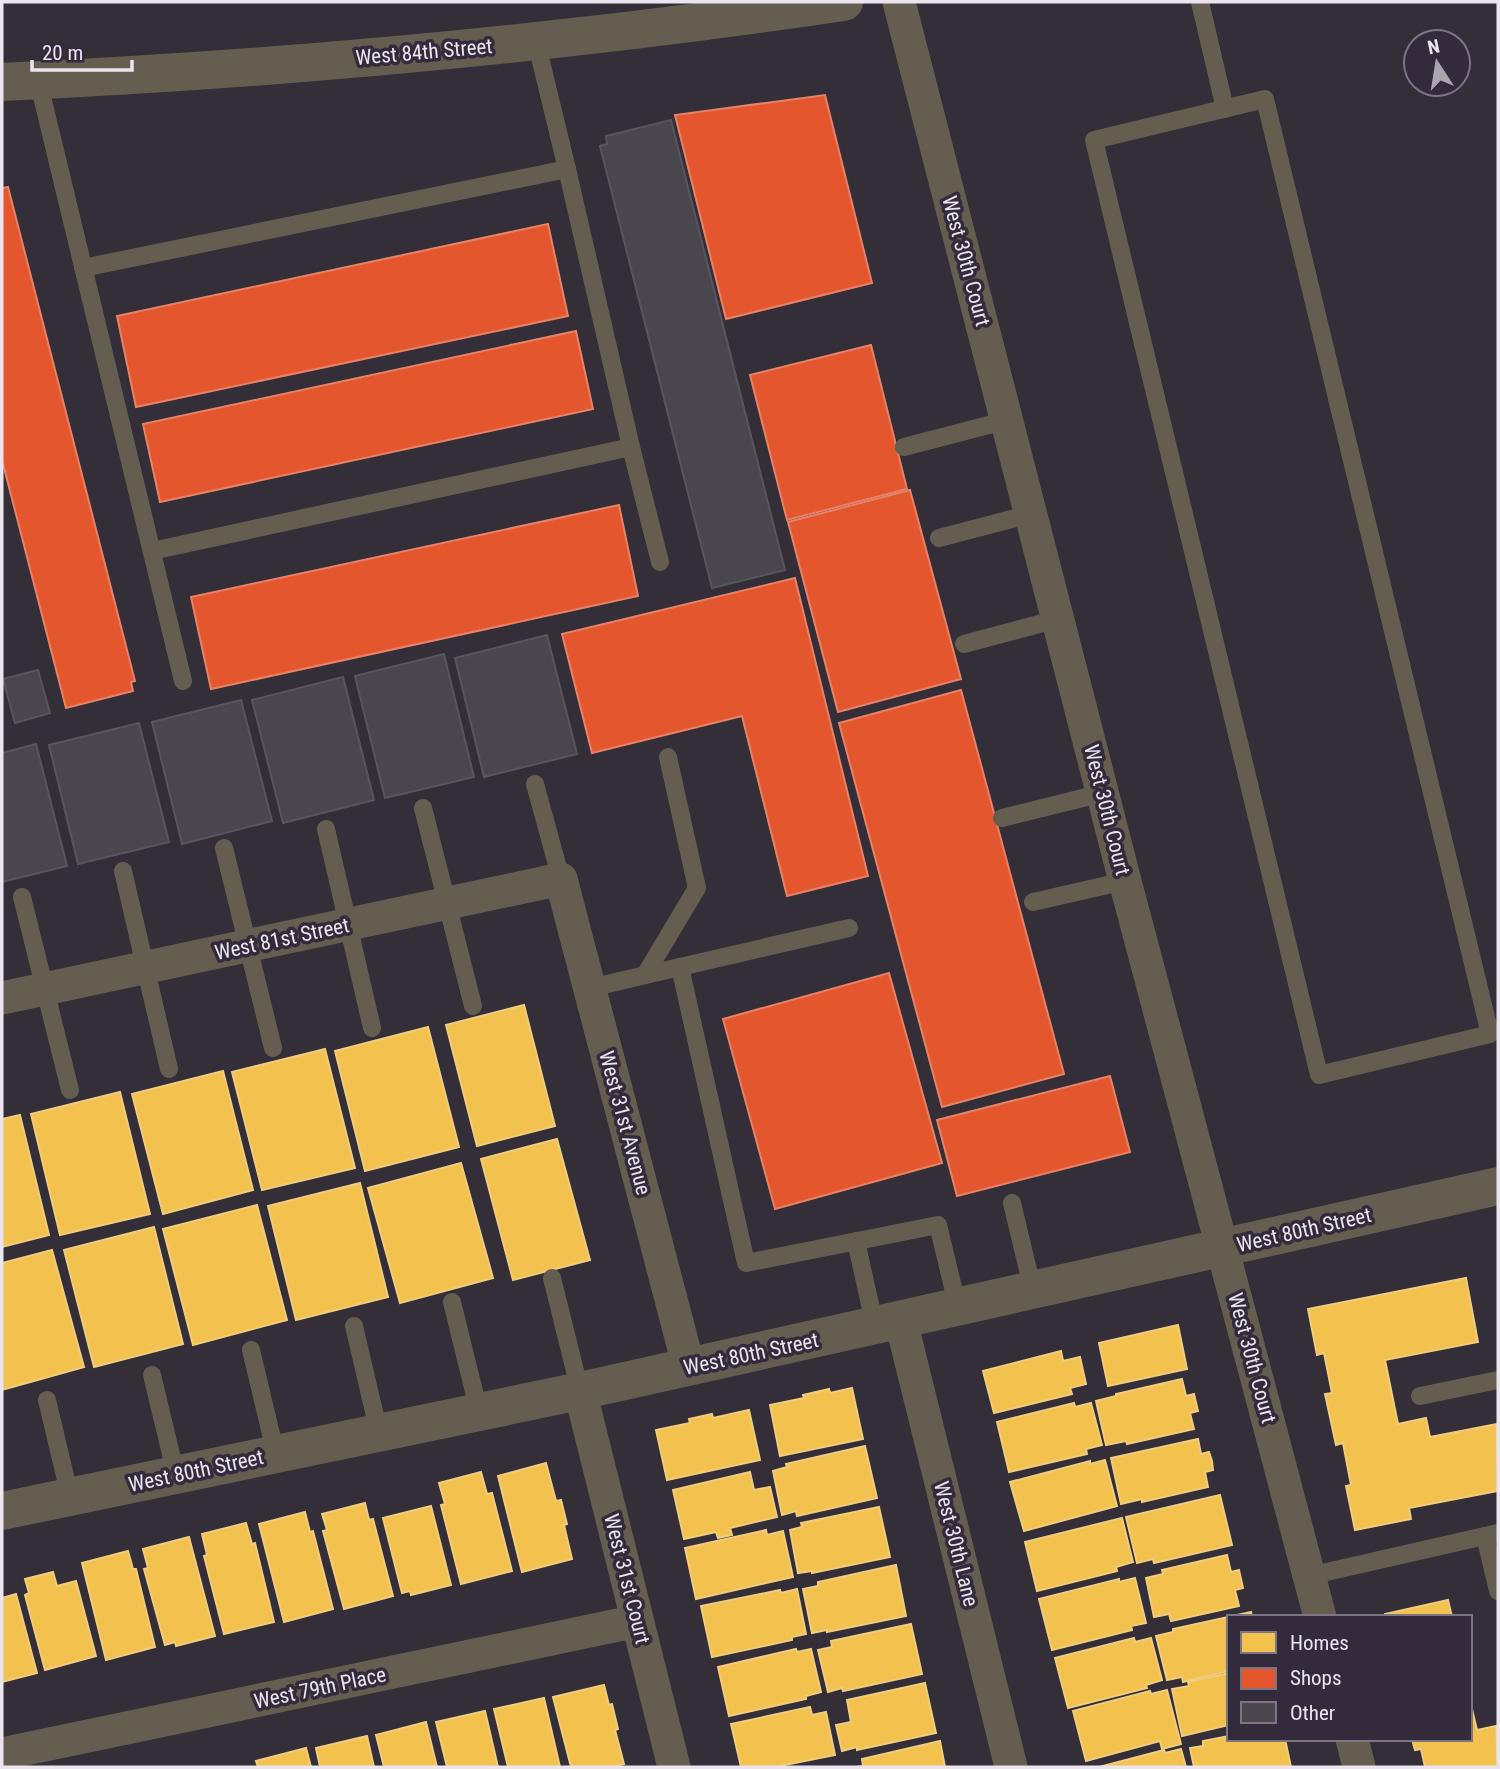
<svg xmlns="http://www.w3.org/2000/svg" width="1500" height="1769" viewBox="0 0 1500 1769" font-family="'Roboto Condensed',sans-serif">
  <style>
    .homes { fill: #f2c14e; stroke: #f0cc7f; stroke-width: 2 }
    .shops { fill: #e4572e; stroke: #e68268; stroke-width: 2 }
    .building { fill: #4a464e; stroke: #59555d; stroke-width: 2 }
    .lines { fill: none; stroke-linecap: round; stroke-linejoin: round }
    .service { stroke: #645e51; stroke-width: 18 }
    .minor { stroke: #645e51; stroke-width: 33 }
    .tertiary { stroke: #645e51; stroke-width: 38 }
    .labels { text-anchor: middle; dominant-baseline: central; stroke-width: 7; stroke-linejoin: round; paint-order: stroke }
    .street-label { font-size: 21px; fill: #ebe5f0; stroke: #332a3b }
  </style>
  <rect width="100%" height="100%" fill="#332e37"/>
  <g class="homes">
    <path d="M524 1005 555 1126 477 1146 446 1025Z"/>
    <path d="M428 1027 459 1147 365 1171 335 1051Z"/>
    <path d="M325 1049 355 1168 262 1190 232 1072Z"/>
    <path d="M223 1071 253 1190 163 1214 132 1094Z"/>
    <path d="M120 1092 150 1214 60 1235 31 1114Z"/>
    <path d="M20 1115 49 1235 2 1247V1119Z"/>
    <path d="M557 1139 590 1260 513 1280 481 1159Z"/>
    <path d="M461 1163 493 1278 400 1303 368 1188Z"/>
    <path d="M360 1183 388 1297 296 1320 268 1206Z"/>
    <path d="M257 1205 287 1320 193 1345 163 1229Z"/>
    <path d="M154 1227 183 1344 94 1367 64 1250Z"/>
    <path d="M52 1250 84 1367 2 1390V1263Z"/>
    <path d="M1466 1278 1478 1342 1385 1360 1398 1424 1426 1418 1430 1437 1497 1424 1498 1491 1409 1508 1411 1519 1355 1530 1346 1486 1351 1485 1343 1443 1336 1445 1325 1394 1332 1393 1324 1353 1317 1355 1308 1309Z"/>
    <path d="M1178 1325 1187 1369 1108 1386 1099 1343Z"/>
    <path d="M1061 1351 1063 1361 1080 1357 1086 1384 1070 1388 1072 1394 994 1413 983 1371Z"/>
    <path d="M1182 1379 1186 1396 1194 1394 1198 1411 1190 1413 1194 1429 1127 1444 1126 1441 1106 1445 1096 1401 1116 1396V1394Z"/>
    <path d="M852 1388 863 1439 780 1456 770 1405 804 1398 803 1395 829 1389 830 1393Z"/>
    <path d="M1074 1403 1075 1407 1091 1403 1102 1445 1086 1449 1087 1454 1009 1472 997 1422Z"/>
    <path d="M749 1410 760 1460 667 1480 656 1430 690 1423 689 1419 712 1414 713 1418Z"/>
    <path d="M1198 1439 1201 1454 1209 1452 1212 1461 1213 1470 1205 1472 1208 1487 1142 1502V1499L1121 1504 1111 1458Z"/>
    <path d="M865 1446 877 1498 797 1516 796 1511 782 1515 773 1471 787 1467 786 1464Z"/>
    <path d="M1105 1460 1117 1506 1024 1531 1010 1482 1090 1461V1464Z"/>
    <path d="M546 1463 556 1501 561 1500 567 1524 564 1525 572 1559 522 1572 498 1476Z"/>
    <path d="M481 1472 487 1494 492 1493 512 1571 461 1584 441 1505 445 1504 439 1483Z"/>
    <path d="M750 1472 754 1490 770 1487 777 1517 730 1528 732 1535 718 1538 716 1532 684 1539 673 1490Z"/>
    <path d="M1220 1495 1232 1545 1154 1563 1153 1559 1137 1563 1126 1517Z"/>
    <path d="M365 1503 369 1520 373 1519 393 1596 344 1609 323 1531 327 1530 322 1514Z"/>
    <path d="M431 1506 451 1585 411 1595 410 1591 402 1593 383 1518Z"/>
    <path d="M879 1507 890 1557 812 1573V1571L798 1573 790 1530 802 1527 801 1523Z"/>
    <path d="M305 1512 310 1532 313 1531 333 1609 284 1622 259 1524Z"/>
    <path d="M1122 1518 1133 1562 1116 1567 1117 1571 1037 1591 1025 1542Z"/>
    <path d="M246 1523 252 1544 255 1543 274 1622 224 1634 204 1556 207 1555 202 1534Z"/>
    <path d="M766 1530 767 1535 783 1531 793 1577 696 1599 685 1548Z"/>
    <path d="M189 1537 215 1636 176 1646 175 1642 165 1645 144 1569 148 1568 143 1549Z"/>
    <path d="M128 1551 133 1569H136L155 1647 106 1660 82 1563Z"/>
    <path d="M1227 1555 1231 1572 1239 1570 1243 1588 1235 1590 1239 1606 1171 1621 1169 1614 1154 1617 1146 1578 1163 1574 1162 1570Z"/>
    <path d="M896 1565 906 1616 827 1632V1630L812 1633 803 1589 818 1586V1582Z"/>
    <path d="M53 1572 57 1586 76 1581 96 1656 45 1670 25 1595 29 1593 25 1579Z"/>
    <path d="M1135 1578 1146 1623 1131 1626 1132 1630 1052 1650 1039 1599 1119 1579V1582Z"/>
    <path d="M797 1589 806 1634 792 1637V1640L712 1657 701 1606 780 1590 781 1593Z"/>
    <path d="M16 1594 37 1673 2 1682V1598Z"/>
    <path d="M1448 1600 1452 1617H1385V1614Z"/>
    <path d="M1251 1612 1252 1617H1229V1671L1183 1682 1182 1677 1167 1680 1156 1636 1173 1632V1629Z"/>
    <path d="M911 1624 922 1674 843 1691 842 1688 828 1692 818 1650 832 1647 831 1641Z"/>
    <path d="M1134 1638 1135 1642 1151 1638 1162 1680 1146 1685 1147 1688 1068 1708 1055 1658Z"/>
    <path d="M796 1649 797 1652 811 1649 821 1692 806 1696V1699L729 1716 718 1667Z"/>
    <path d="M1229 1673V1725L1182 1736 1172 1689 1189 1686 1188 1682Z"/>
    <path d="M925 1683 936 1733 857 1750V1747L842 1751 836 1725 851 1722 847 1700Z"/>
    <path d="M604 1685 609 1705 612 1704 618 1729 615 1730 624 1764 612 1767H571L553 1697Z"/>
    <path d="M1167 1690 1181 1744 1162 1749 1160 1741 1086 1761 1073 1711 1150 1691 1151 1694Z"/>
    <path d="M544 1698 560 1767H508L494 1709Z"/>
    <path d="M1470 1701 1477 1730 1496 1726 1498 1767H1425L1421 1749 1415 1750 1412 1739H1470Z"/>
    <path d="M810 1707 812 1715 826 1712 835 1755 775 1767H741L731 1724Z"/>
    <path d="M485 1711 498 1767H447L436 1722Z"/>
    <path d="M426 1722 437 1767H384L376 1735Z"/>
    <path d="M367 1736 374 1767H320L316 1748Z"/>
    <path d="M1229 1736V1739H1285L1291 1767H1194L1190 1748 1203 1746V1741Z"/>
    <path d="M940 1741 945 1767H856L863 1766 862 1759Z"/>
    <path d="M306 1748 311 1767H258L256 1761Z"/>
    <path d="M1181 1749 1186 1767H1099L1164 1750 1165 1753Z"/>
  </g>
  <g class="shops">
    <path d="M825 95 872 283 726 319 675 115Z"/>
    <path d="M8 187 135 681 131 682 133 691 66 708 2 460V188Z"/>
    <path d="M548 224 568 316 136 407 117 316Z"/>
    <path d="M576 331 593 409 160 502 143 424Z"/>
    <path d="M871 345 907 489 787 520 750 375Z"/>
    <path d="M910 490 961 679 838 712 788 522Z"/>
    <path d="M619 505 638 596 211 689 191 597Z"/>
    <path d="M795 578 868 876 787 896 742 716 592 753 562 634Z"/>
    <path d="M961 690 1064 1074 942 1107 839 723Z"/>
    <path d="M889 973 942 1163 775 1209 723 1019Z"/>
    <path d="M1110 1076 1130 1152 957 1196 937 1120Z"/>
  </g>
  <g class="building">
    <path d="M671 120 785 570 712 588 600 146 607 144 606 136Z"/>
    <path d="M547 635 577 754 484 777 455 658Z"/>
    <path d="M444 654 474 777 385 798 355 676Z"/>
    <path d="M38 670 50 713 15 723 3 679Z"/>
    <path d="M343 677 374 800 283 823 252 700Z"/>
    <path d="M241 700 272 821 182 844 152 722Z"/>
    <path d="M139 723 169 842 78 864 49 745Z"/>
    <path d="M36 744 67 866 2 882V753Z"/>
  </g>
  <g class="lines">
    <g class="service">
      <path d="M1200 2 1225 109"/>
      <path d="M536 41 567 169"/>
      <path d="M38 80 183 681"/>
      <path d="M1265 99 1490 1034 1319 1075 1094 140Z"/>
      <path d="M83 268 567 169 631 447 152 551"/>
      <path d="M631 447 660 562"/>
      <path d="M904 447 1008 420"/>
      <path d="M939 538 1031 514"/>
      <path d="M964 644 1058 619"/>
      <path d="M535 784 561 879"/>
      <path d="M423 808 473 1006"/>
      <path d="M1002 818 1103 793"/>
      <path d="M326 829 372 1028"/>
      <path d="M224 848 273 1048"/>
      <path d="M123 871 169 1069"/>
      <path d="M22 897 70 1090"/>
      <path d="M1033 902 1125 881"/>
      <path d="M680 967 849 928"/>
      <path d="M645 975 697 888 668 757"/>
      <path d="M590 988 680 967 746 1263 938 1225 958 1308"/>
      <path d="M1012 1203 1033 1291"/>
      <path d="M856 1241 875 1327"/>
      <path d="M552 1278 580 1391"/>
      <path d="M452 1302 479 1412"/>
      <path d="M354 1326 379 1433"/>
      <path d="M251 1350 276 1455"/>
      <path d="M152 1375 176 1475"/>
      <path d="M1420 1396 1498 1380"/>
      <path d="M47 1400 70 1497"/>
      <path d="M1485 1536 1498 1591"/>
      <path d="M1309 1576 1498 1533"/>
    </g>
    <g class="minor">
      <path d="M899 2 1125 881 1320 1617"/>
      <path d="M2 998 561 879 689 1368"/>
      <path d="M901 1321 1011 1767"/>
      <path d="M580 1391 674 1767"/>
      <path d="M1352 1739 1359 1767"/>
      <path d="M2 1754 637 1621"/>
    </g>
    <g class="tertiary">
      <path d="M2 82C283 69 565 43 844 2"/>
      <path d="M2 1511 580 1391 1498 1186"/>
    </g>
  </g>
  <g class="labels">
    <g class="street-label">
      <text transform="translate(424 52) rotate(-5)">West 84th Street</text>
      <text transform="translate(966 261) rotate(75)">West 30th Court</text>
      <text transform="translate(1107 810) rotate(76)">West 30th Court</text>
      <text transform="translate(282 939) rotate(-12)">West 81st Street</text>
      <text transform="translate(625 1123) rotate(75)">West 31st Avenue</text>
      <text transform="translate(1304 1230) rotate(-13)">West 80th Street</text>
      <text transform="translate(751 1354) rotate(-12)">West 80th Street</text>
      <text transform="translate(1252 1358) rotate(75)">West 30th Court</text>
      <text transform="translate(196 1471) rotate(-12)">West 80th Street</text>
      <text transform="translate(956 1544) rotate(76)">West 30th Lane</text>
      <text transform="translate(627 1579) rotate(76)">West 31st Court</text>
      <text transform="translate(320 1688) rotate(-12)">West 79th Place</text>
    </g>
  </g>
  <rect width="1500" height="1769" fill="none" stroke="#ebe5f0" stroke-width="7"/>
  <rect x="1227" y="1615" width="245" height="126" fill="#332a3b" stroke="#7d7583" stroke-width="2"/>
  <rect x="1241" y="1632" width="35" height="21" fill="#f2c14e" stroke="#7d7583" stroke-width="2"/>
  <text x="1290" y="1650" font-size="21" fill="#ebe5f0">Homes</text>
  <rect x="1241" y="1668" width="35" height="21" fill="#e4572e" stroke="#7d7583" stroke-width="2"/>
  <text x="1290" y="1685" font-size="21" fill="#ebe5f0">Shops</text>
  <rect x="1241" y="1702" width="35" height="21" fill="#4a464e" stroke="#7d7583" stroke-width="2"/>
  <text x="1290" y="1720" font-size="21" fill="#ebe5f0">Other</text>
  <g transform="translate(1437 63) rotate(348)"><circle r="33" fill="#332a3b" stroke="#7d7583" stroke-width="2"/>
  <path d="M0-5L12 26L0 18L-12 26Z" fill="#aba5af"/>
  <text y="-10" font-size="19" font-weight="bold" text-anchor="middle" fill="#ebe5f0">N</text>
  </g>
  <path d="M32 60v10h100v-10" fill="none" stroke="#ebe5f0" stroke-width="3.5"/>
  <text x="42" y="60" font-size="21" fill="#ebe5f0" stroke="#332a3b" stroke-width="5" paint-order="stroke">20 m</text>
</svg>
